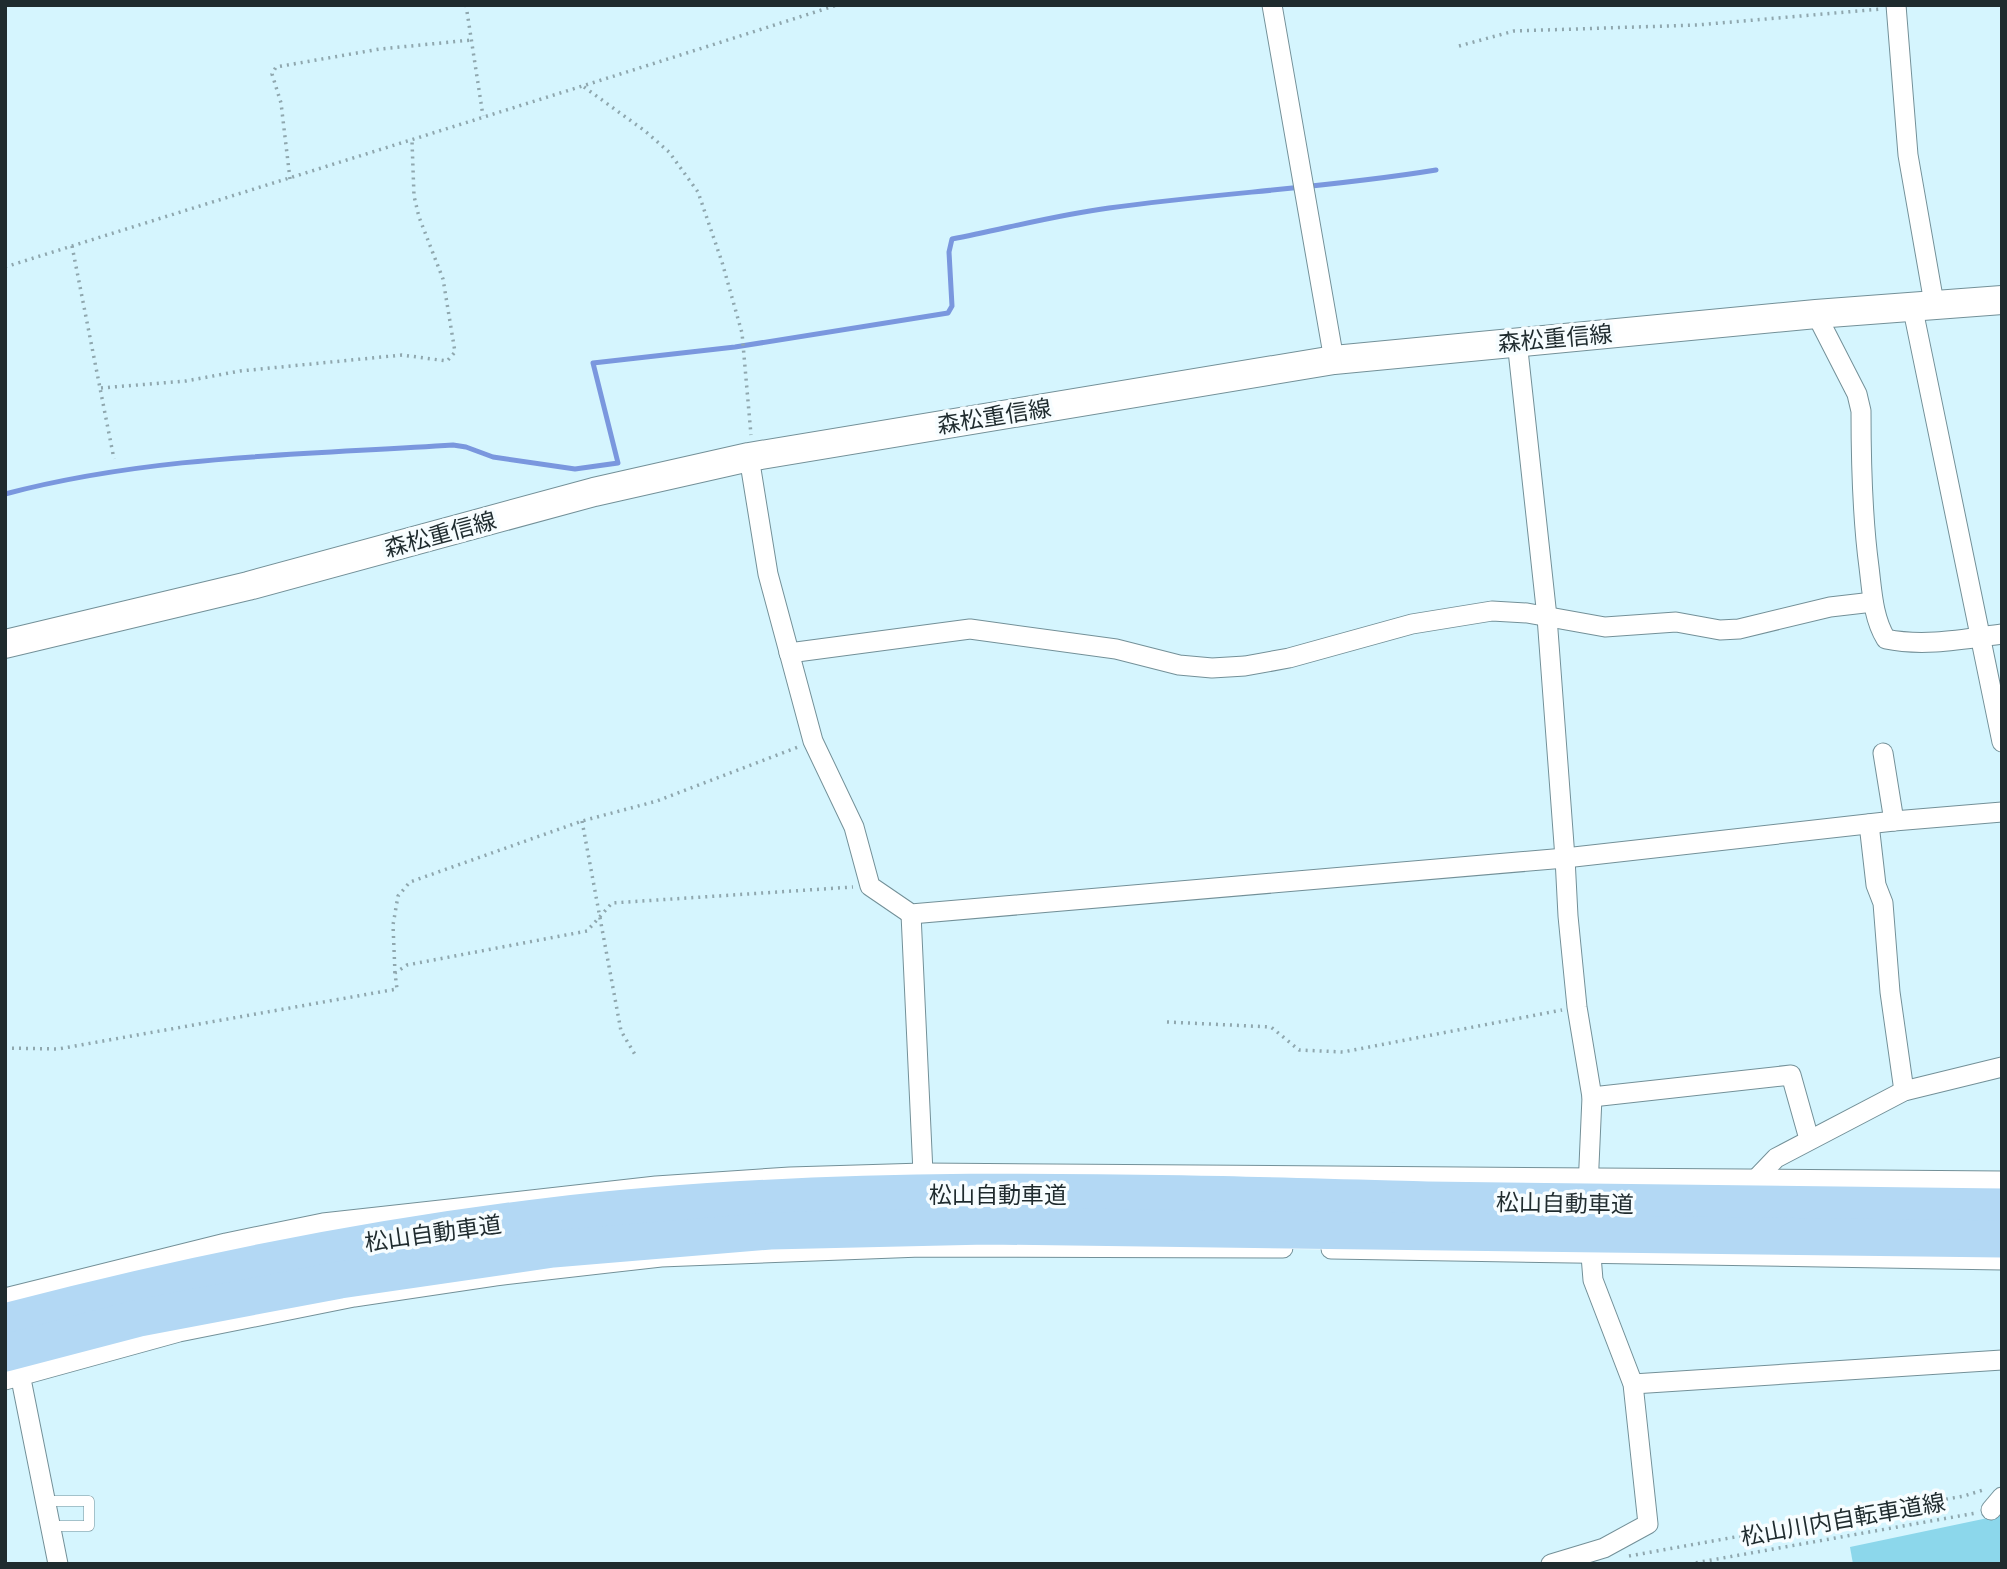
<svg xmlns="http://www.w3.org/2000/svg" width="2007" height="1569" viewBox="0 0 2007 1569" font-family="Quicksand,'Noto Sans JP',sans-serif">
  <style>
    .green { fill: #8cd7eb }
    .lines { fill: none; stroke-linecap: round; stroke-linejoin: round }
    .stream { stroke: #7a97de; stroke-width: 5 }
    .service-casing { stroke: #739098; stroke-width: 11 }
    .minor-casing { stroke: #739098; stroke-width: 21 }
    .secondary-casing { stroke: #739098; stroke-width: 30 }
    .path { stroke: #8fa7ae; stroke-width: 3.5; stroke-dasharray: 2 5; stroke-linecap: butt }
    .service { stroke: #fff; stroke-width: 10 }
    .minor { stroke: #fff; stroke-width: 19 }
    .secondary { stroke: #fff; stroke-width: 28 }
    .motorway-bridge-casing { stroke: #fff; stroke-width: 38; stroke-linecap: butt }
    .motorway-bridge { stroke: #b3d8f4; stroke-width: 37 }
    .labels { text-anchor: middle; dominant-baseline: central; stroke-width: 7; stroke-linejoin: round; paint-order: stroke }
    .street-label { font-size: 23px; fill: #1f2b2e; stroke: #f7fdff }
  </style>
  <rect width="100%" height="100%" fill="#d5f5fe"/>
  <path class="green" d="M2002 1515V1564H1853L1850 1547Z"/>
  <g class="lines">
    <path class="stream" d="M5 494C152 455 303 455 453 445L466 447 493 457 575 469 618 463 593 363 735 347 948 313 952 306 949 252 952 239C1004 229 1056 215 1109 208 1217 193 1327 188 1436 170"/>
    <g class="service-casing">
      <path id="service" d="M47 1501H89V1526H52"/>
    </g>
    <g class="minor-casing">
      <g id="minor">
        <path d="M1272 5 1334 360"/>
        <path d="M1896 5 1908 155 1934 303"/>
        <path d="M1912 305 2002 742"/>
        <path d="M1816 314 1857 394 1861 411C1861 463 1862 515 1869 567 1872 591 1873 618 1886 639 1924 647 1964 639 2002 634"/>
        <path d="M1517 341 1547 617 1565 858 1568 916 1577 1007 1592 1097 1588 1188"/>
        <path d="M749 457 768 574 813 741 854 827 870 886 911 914 1565 858 1894 821 2002 812"/>
        <path d="M789 653 970 629 1116 649 1179 665 1212 668 1245 666 1289 658 1412 624 1492 611 1527 613 1605 627 1676 622 1720 630 1739 629 1830 607 1873 602"/>
        <path d="M1883 753 1894 821"/>
        <path d="M1869 824 1876 885 1883 903 1890 992 1904 1091"/>
        <path d="M911 914 923 1173"/>
        <path d="M1592 1097 1791 1075 1809 1139"/>
        <path d="M1754 1181 1776 1158 1904 1091 2002 1067"/>
        <path d="M1331 1249 2002 1260"/>
        <path d="M5 1298 226 1243 323 1223 656 1186 790 1177 923 1173 2002 1181"/>
        <path d="M18 1364 58 1564"/>
        <path d="M5 1380 179 1332 354 1297 495 1276 661 1257 921 1247 1283 1248"/>
        <path d="M1633 1384 2002 1360"/>
        <path d="M1991 1510 2002 1497"/>
        <path d="M1551 1564 1604 1548 1648 1524 1633 1384 1593 1280 1590 1243"/>
      </g>
    </g>
    <g class="secondary-casing">
      <path id="secondary" d="M5 644 248 586 594 492 749 457 1334 360 1816 314 2002 300"/>
    </g>
    <g class="path">
      <path d="M466 5 483 116"/>
      <path d="M1459 46 1514 31 1697 25 1881 9"/>
      <path d="M584 87 645 131 669 152 698 192 722 262 742 333 751 435"/>
      <path d="M290 179 281 103 272 74 276 67 380 49 471 40"/>
      <path d="M72 246 114 459"/>
      <path d="M5 267C282 180 560 94 837 5"/>
      <path d="M101 388 186 381 240 371 402 355 447 361 455 352 443 279 419 217 414 196 412 141"/>
      <path d="M582 821 621 1031 637 1058"/>
      <path d="M395 973 393 925 398 896 410 882 582 821 657 801 798 747"/>
      <path d="M1167 1022 1271 1027 1299 1050 1343 1052 1562 1010"/>
      <path d="M5 1048 58 1049 397 989 395 973 407 965 587 931 612 903 853 887"/>
      <path d="M1629 1556 1964 1496 1983 1490"/>
      <path d="M1689 1564 1976 1513"/>
    </g>
    <use href="#service" class="service"/>
    <use href="#minor" class="minor"/>
    <use href="#secondary" class="secondary"/>
    <g class="motorway-bridge-casing">
      <g id="motorway-bridge">
        <path d="M5 1322C184 1275 366 1238 550 1216 839 1182 1136 1192 1427 1200 1618 1204 1810 1204 2002 1207"/>
        <path d="M5 1353 139 1318 340 1280 553 1249 770 1231 987 1226 2002 1239"/>
      </g>
    </g>
    <use href="#motorway-bridge" class="motorway-bridge"/>
  </g>
  <g class="labels">
    <g class="street-label">
      <text transform="translate(1555 338) rotate(-5)">森松重信線</text>
      <text transform="translate(994 416) rotate(-9)">森松重信線</text>
      <text transform="translate(440 534) rotate(-15)">森松重信線</text>
      <text x="998" y="1194">松山自動車道</text>
      <text transform="translate(1565 1203) rotate(1)">松山自動車道</text>
      <text transform="translate(433 1233) rotate(-8)">松山自動車道</text>
      <text transform="translate(1843 1519) rotate(-10)">松山川内自転車道線</text>
    </g>
  </g>
  <rect width="2007" height="1569" fill="none" stroke="#1f2b2e" stroke-width="14"/>
</svg>
